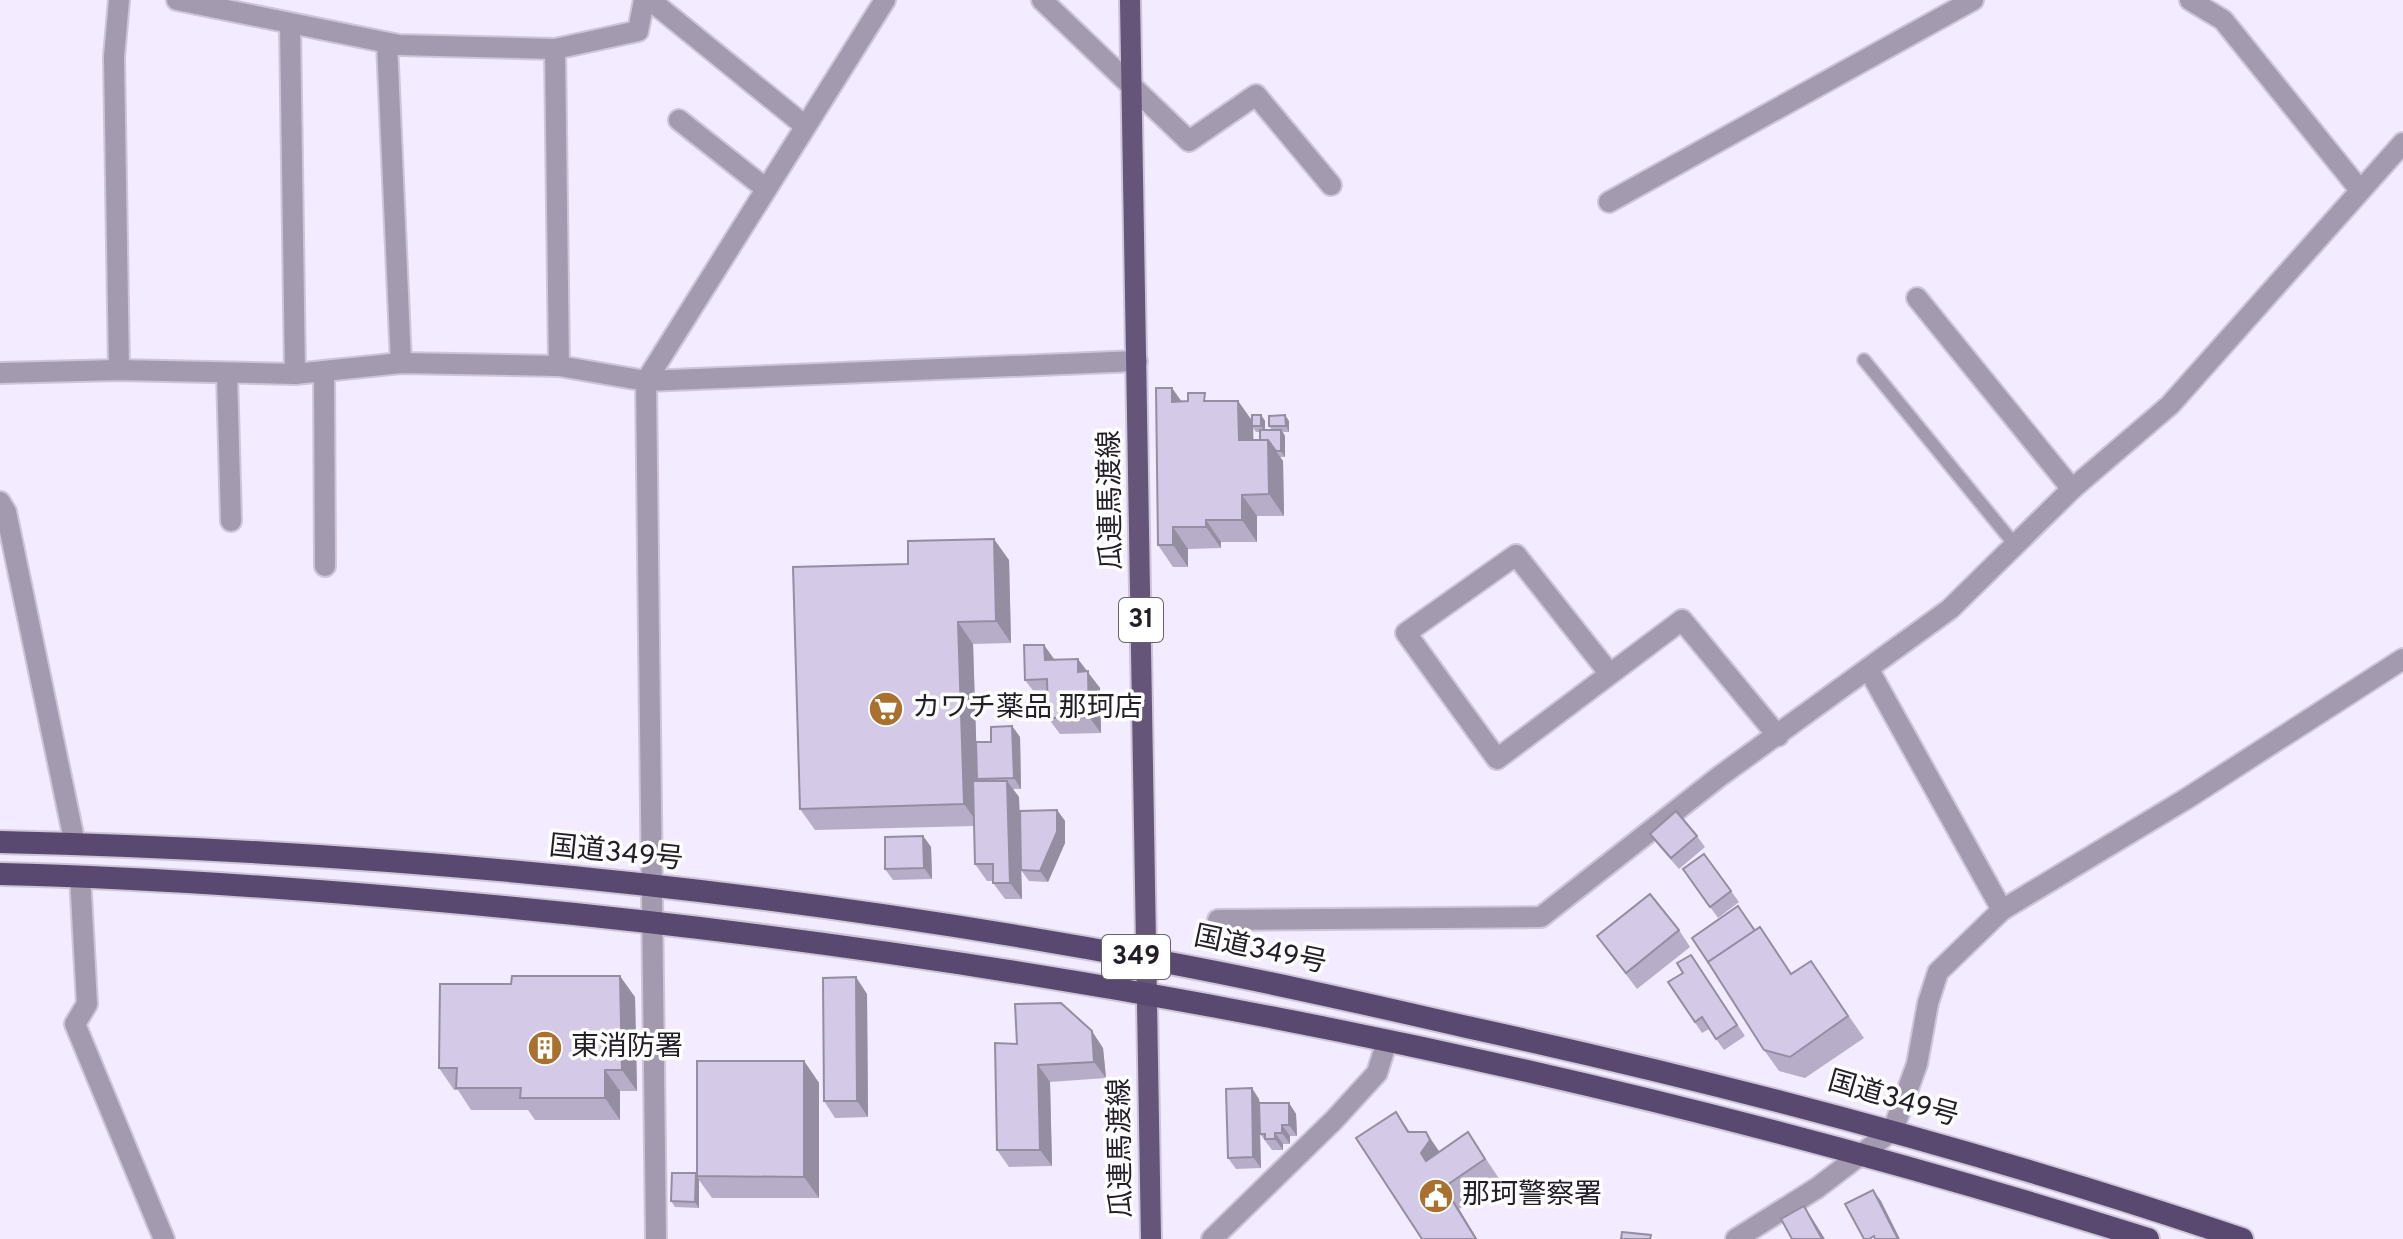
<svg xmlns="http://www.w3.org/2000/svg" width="2403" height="1239" viewBox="0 0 2403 1239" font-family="Overpass,'Noto Sans JP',sans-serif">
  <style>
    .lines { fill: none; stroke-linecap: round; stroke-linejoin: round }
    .service-casing { stroke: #cec6d8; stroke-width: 16 }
    .minor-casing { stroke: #cec6d8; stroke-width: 24 }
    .primary-casing { stroke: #cec6d8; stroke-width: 24 }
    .trunk-casing { stroke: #cec6d8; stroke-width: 26 }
    .service { stroke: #a39aaf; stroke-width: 12 }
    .minor { stroke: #a39aaf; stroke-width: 20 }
    .primary { stroke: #645579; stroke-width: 20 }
    .trunk { stroke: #59486f; stroke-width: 22 }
    .wall { fill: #b7adc8; fill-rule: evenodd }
    .shaded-wall { fill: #958da2 }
    .building { fill: #d5c9e8; stroke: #958da2; stroke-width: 2 }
    .labels { text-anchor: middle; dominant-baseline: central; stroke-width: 7; stroke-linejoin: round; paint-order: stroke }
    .shield { fill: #fff; stroke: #656269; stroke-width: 2 }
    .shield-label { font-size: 26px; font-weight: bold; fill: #231e29 }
    .street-label { font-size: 28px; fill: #231e29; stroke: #fff }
    .poi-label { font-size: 28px; fill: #231e29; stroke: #fff; text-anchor: start }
  </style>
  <rect width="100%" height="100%" fill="#f3ebff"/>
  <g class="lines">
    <g class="service-casing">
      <path id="service" d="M1864 360 2015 545"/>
    </g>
    <g class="minor-casing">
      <g id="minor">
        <path d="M177 0 399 45 555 49 638 31 644 0"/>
        <path d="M650 0 804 125"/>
        <path d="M1042 0 1189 141 1256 95 1331 185"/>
        <path d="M2190 0 2223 20 2360 190"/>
        <path d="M290 24 295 374"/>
        <path d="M387 43 401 363"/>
        <path d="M555 49 559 366"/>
        <path d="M679 120 765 188"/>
        <path d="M1609 202 1973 0"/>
        <path d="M1917 298 2072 489"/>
        <path d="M119 370 114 57 119 0"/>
        <path d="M324 371 325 566"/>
        <path d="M0 373 119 370 295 374 401 363 559 366 646 381 1137 361"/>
        <path d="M227 373 231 521"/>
        <path d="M0 502 6 512 75 844"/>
        <path d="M1869 670 2002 910"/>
        <path d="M1610 674 1516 555 1406 633 1497 759 1682 620 1778 736"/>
        <path d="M80 876 87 1004 75 1024 164 1239"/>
        <path d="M1218 920 1541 917 1720 776 1950 609 2072 489 2170 405 2403 143"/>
        <path d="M656 1239 646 381 885 0"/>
        <path d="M1212 1239 1334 1120 1377 1073 1387 1041"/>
        <path d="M1736 1239 1817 1188 1893 1130 1917 1064 1928 1003 1938 972 2002 910 2186 799 2403 659"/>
      </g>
    </g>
    <g class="primary-casing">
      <path id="primary" d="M1130 0 1151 1239"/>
    </g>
    <g class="trunk-casing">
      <g id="trunk">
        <path d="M0 842C385 851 774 889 1153 960 1258 979 1363 1003 1467 1027 1732 1085 1986 1152 2242 1239"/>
        <path d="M0 874C169 878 336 891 504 907 1060 960 1614 1071 2148 1239"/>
      </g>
    </g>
    <use href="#service" class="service"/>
    <use href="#minor" class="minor"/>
    <use href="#primary" class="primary"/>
    <use href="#trunk" class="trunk"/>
  </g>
  <g class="wall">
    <path d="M1172 388 1181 402 1238 401 1252 421 1261 415 1265 421V430H1272L1269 426 1289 421V432H1283L1285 436V457H1280L1283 461 1284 516H1257V542H1221V548L1188 549V567H1173L1158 545ZM1253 428 1256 432H1260V440H1253Z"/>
    <path d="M1009 560 1011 643 973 644 976 742H991L1012 726 1020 737 1021 789H1013L1019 797 1022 899H1005L993 883V881H987L975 864 974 826 815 830 800 809Z"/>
    <path d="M1044 645 1055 660 1086 672 1100 688 1101 733 1060 734 1048 718V696H1037L1025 680Z"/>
    <path d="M1057 810 1065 821V843L1048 882 1029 881 1021 870Z"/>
    <path d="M1650 834 1697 836 1705 847 1679 869 1658 845Z"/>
    <path d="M923 836 931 847 932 879 893 880 885 869Z"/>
    <path d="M1704 854 1739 902 1718 918 1683 869Z"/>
    <path d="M1679 930 1690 947 1637 989 1597 936Z"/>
    <path d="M1755 931 1792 974 1811 961 1864 1038 1805 1078 1779 1071 1764 1050Z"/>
    <path d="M1691 955 1745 1036 1724 1050 1709 1029 1702 1033 1668 982 1683 973Z"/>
    <path d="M867 994 868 1117 835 1118 824 1101Z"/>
    <path d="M635 997 637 1091H620V1120H535L528 1110H471L458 1090H454L439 1068Z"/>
    <path d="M995 1043 1103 1048 1106 1078 1050 1082 1052 1166 1009 1167 997 1150Z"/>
    <path d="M804 1061 819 1083V1198H712L699 1180V1208L675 1207 671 1201Z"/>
    <path d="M1259 1099 1260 1103H1289L1296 1114 1297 1136H1290V1144H1283V1150H1272L1260 1134 1261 1168 1236 1169 1228 1158Z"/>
    <path d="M1411 1132 1440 1152 1468 1132 1500 1180 1459 1209 1477 1239H1422Z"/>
  </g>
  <g class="shaded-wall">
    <path d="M1172 388 1187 409 1172 402Z"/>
    <path d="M1238 401 1253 422 1254 462 1239 440Z"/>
    <path d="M1261 415 1265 421V432L1261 426Z"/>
    <path d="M1285 415 1289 421V432L1286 426Z"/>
    <path d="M1281 430 1285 436V457L1281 451Z"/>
    <path d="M1268 440 1283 461 1284 516 1269 494Z"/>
    <path d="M1242 495 1257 516V542L1242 520Z"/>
    <path d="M1206 520 1221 542V548L1206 527Z"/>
    <path d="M1173 527 1188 549V567L1173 545Z"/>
    <path d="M994 539 1009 560 1011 643 996 621Z"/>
    <path d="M958 622 973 644 979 825 964 804Z"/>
    <path d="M1044 645 1055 661 1045 660Z"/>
    <path d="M1078 659 1100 688 1101 733 1089 717 1078 672Z"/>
    <path d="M1012 726 1020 737 1021 789 1014 778Z"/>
    <path d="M1007 781 1019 797 1022 899 1010 883Z"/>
    <path d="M1057 810 1065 821V843L1048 882 1040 871Z"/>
    <path d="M923 836 931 847 932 879 924 868Z"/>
    <path d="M620 976 635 997 637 1091 622 1070Z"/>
    <path d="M856 977 867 994 868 1117 857 1101Z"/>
    <path d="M1092 1031 1103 1048 1106 1078 1094 1062Z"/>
    <path d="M804 1061 819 1083V1198L804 1177Z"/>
    <path d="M1038 1065 1050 1082 1052 1166 1040 1150Z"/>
    <path d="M605 1070 620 1091V1120L605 1098Z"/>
    <path d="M1252 1088 1259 1099 1261 1168 1253 1157Z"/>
    <path d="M1289 1103 1296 1114 1297 1136 1289 1125Z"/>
    <path d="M1396 1112 1411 1134 1426 1132 1441 1154 1436 1175 1421 1153Z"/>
    <path d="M1282 1125 1290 1136V1144L1282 1133Z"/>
    <path d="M1275 1133 1283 1144V1150L1275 1139Z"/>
    <path d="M696 1173 699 1180V1208L695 1202Z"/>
    <path d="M1444 1187 1459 1209 1477 1239H1476Z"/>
    <path d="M1873 1190 1881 1201 1900 1239H1898Z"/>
    <path d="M1804 1206 1815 1223 1825 1239H1822Z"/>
  </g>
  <g class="building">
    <path d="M1156 388H1172V402L1188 401V393H1205L1204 401H1238L1239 440H1268L1269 494 1242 495V520H1206V527H1173V545H1158Z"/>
    <rect x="1252" y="415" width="9" height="11"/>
    <path d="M1285 415 1286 426H1269V416Z"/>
    <path d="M1260 430H1281V451H1276L1268 440H1260Z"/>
    <path d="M994 539 996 621 958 622 964 804 800 809 793 567 908 564V541Z"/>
    <path d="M1024 645H1044L1045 660 1078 659V672L1088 671 1089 717 1048 718 1047 679 1025 680Z"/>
    <path d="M1012 726 1014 778 977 779 976 742H991V727Z"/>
    <path d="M973 781H1007L1010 883H993V864H975Z"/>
    <path d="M1057 810V832L1040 871 1021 870 1020 811Z"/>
    <path d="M1676 811 1697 836 1671 858 1650 834Z"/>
    <path d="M923 836 924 868 885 869V837Z"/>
    <path d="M1704 854 1731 891 1710 907 1683 869Z"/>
    <path d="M1650 894 1679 930 1626 973 1597 936Z"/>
    <path d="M1738 906 1755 931 1708 962 1692 938Z"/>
    <path d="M1760 927 1791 974 1811 961 1848 1016 1790 1057 1764 1050 1708 962Z"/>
    <path d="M1691 955 1737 1025 1716 1039 1702 1017 1695 1022 1668 982 1683 973 1677 963Z"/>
    <path d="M512 976H620L622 1070H605V1098H520L521 1088H456L457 1068H439L440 984H511Z"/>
    <path d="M856 977 857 1101H824L823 978Z"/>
    <path d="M1061 1003 1092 1031 1094 1062 1038 1065 1040 1150H997L995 1043 1017 1044 1015 1004Z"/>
    <path d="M697 1061H804V1177L697 1176Z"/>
    <path d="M1252 1088 1253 1157 1228 1158 1226 1089Z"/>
    <path d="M1259 1103H1289V1125H1282V1133H1275V1139H1265V1134H1260Z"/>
    <path d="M1396 1112 1408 1132H1426L1430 1140 1421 1153 1426 1161 1468 1132 1485 1159 1444 1187 1476 1239H1422L1356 1138Z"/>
    <path d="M672 1173H696L695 1202 671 1201Z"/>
    <path d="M1873 1190 1898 1239H1875L1874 1236 1869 1239H1864L1845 1204Z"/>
    <path d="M1804 1206 1822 1239H1792L1781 1219Z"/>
    <path d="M1622 1232 1651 1235 1650 1239H1621Z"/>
  </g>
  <defs>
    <g id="supermarket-disc" transform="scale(1.8)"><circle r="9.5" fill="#a9702e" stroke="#fff"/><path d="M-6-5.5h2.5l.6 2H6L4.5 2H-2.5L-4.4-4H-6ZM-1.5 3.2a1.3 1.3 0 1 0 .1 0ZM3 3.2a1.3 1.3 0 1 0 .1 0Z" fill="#fff"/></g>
    <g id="building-disc" transform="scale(1.8)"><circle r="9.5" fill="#a9702e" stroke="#fff"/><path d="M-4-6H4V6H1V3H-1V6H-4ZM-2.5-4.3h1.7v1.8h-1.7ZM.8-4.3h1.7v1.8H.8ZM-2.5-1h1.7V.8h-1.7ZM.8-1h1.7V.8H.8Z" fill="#fff"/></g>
    <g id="civic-disc" transform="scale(1.8)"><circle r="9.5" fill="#a9702e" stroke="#fff"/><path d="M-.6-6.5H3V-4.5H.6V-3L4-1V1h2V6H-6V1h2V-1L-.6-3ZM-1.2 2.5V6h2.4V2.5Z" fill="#fff"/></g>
  </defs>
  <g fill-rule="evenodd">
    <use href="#supermarket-disc" x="886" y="709"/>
    <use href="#building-disc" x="545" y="1048"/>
    <use href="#civic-disc" x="1436" y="1196"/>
  </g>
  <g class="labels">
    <g class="shield">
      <rect x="1119" y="598" width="44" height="44" rx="6"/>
      <rect x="1102" y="935" width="68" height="44" rx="6"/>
    </g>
    <g class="shield-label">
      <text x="1141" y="620">31</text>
      <text x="1136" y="957">349</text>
    </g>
    <g class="street-label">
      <text transform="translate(1112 500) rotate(-91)">瓜連馬渡線</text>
      <text transform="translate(616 854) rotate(6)">国道349号</text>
      <text transform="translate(1260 951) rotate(12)">国道349号</text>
      <text transform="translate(1893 1100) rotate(16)">国道349号</text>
      <text transform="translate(1122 1148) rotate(-91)">瓜連馬渡線</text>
    </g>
    <g class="poi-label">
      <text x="912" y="709">カワチ薬品 那珂店</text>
      <text x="571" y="1048">東消防署</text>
      <text x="1462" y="1196">那珂警察署</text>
    </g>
  </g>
</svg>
